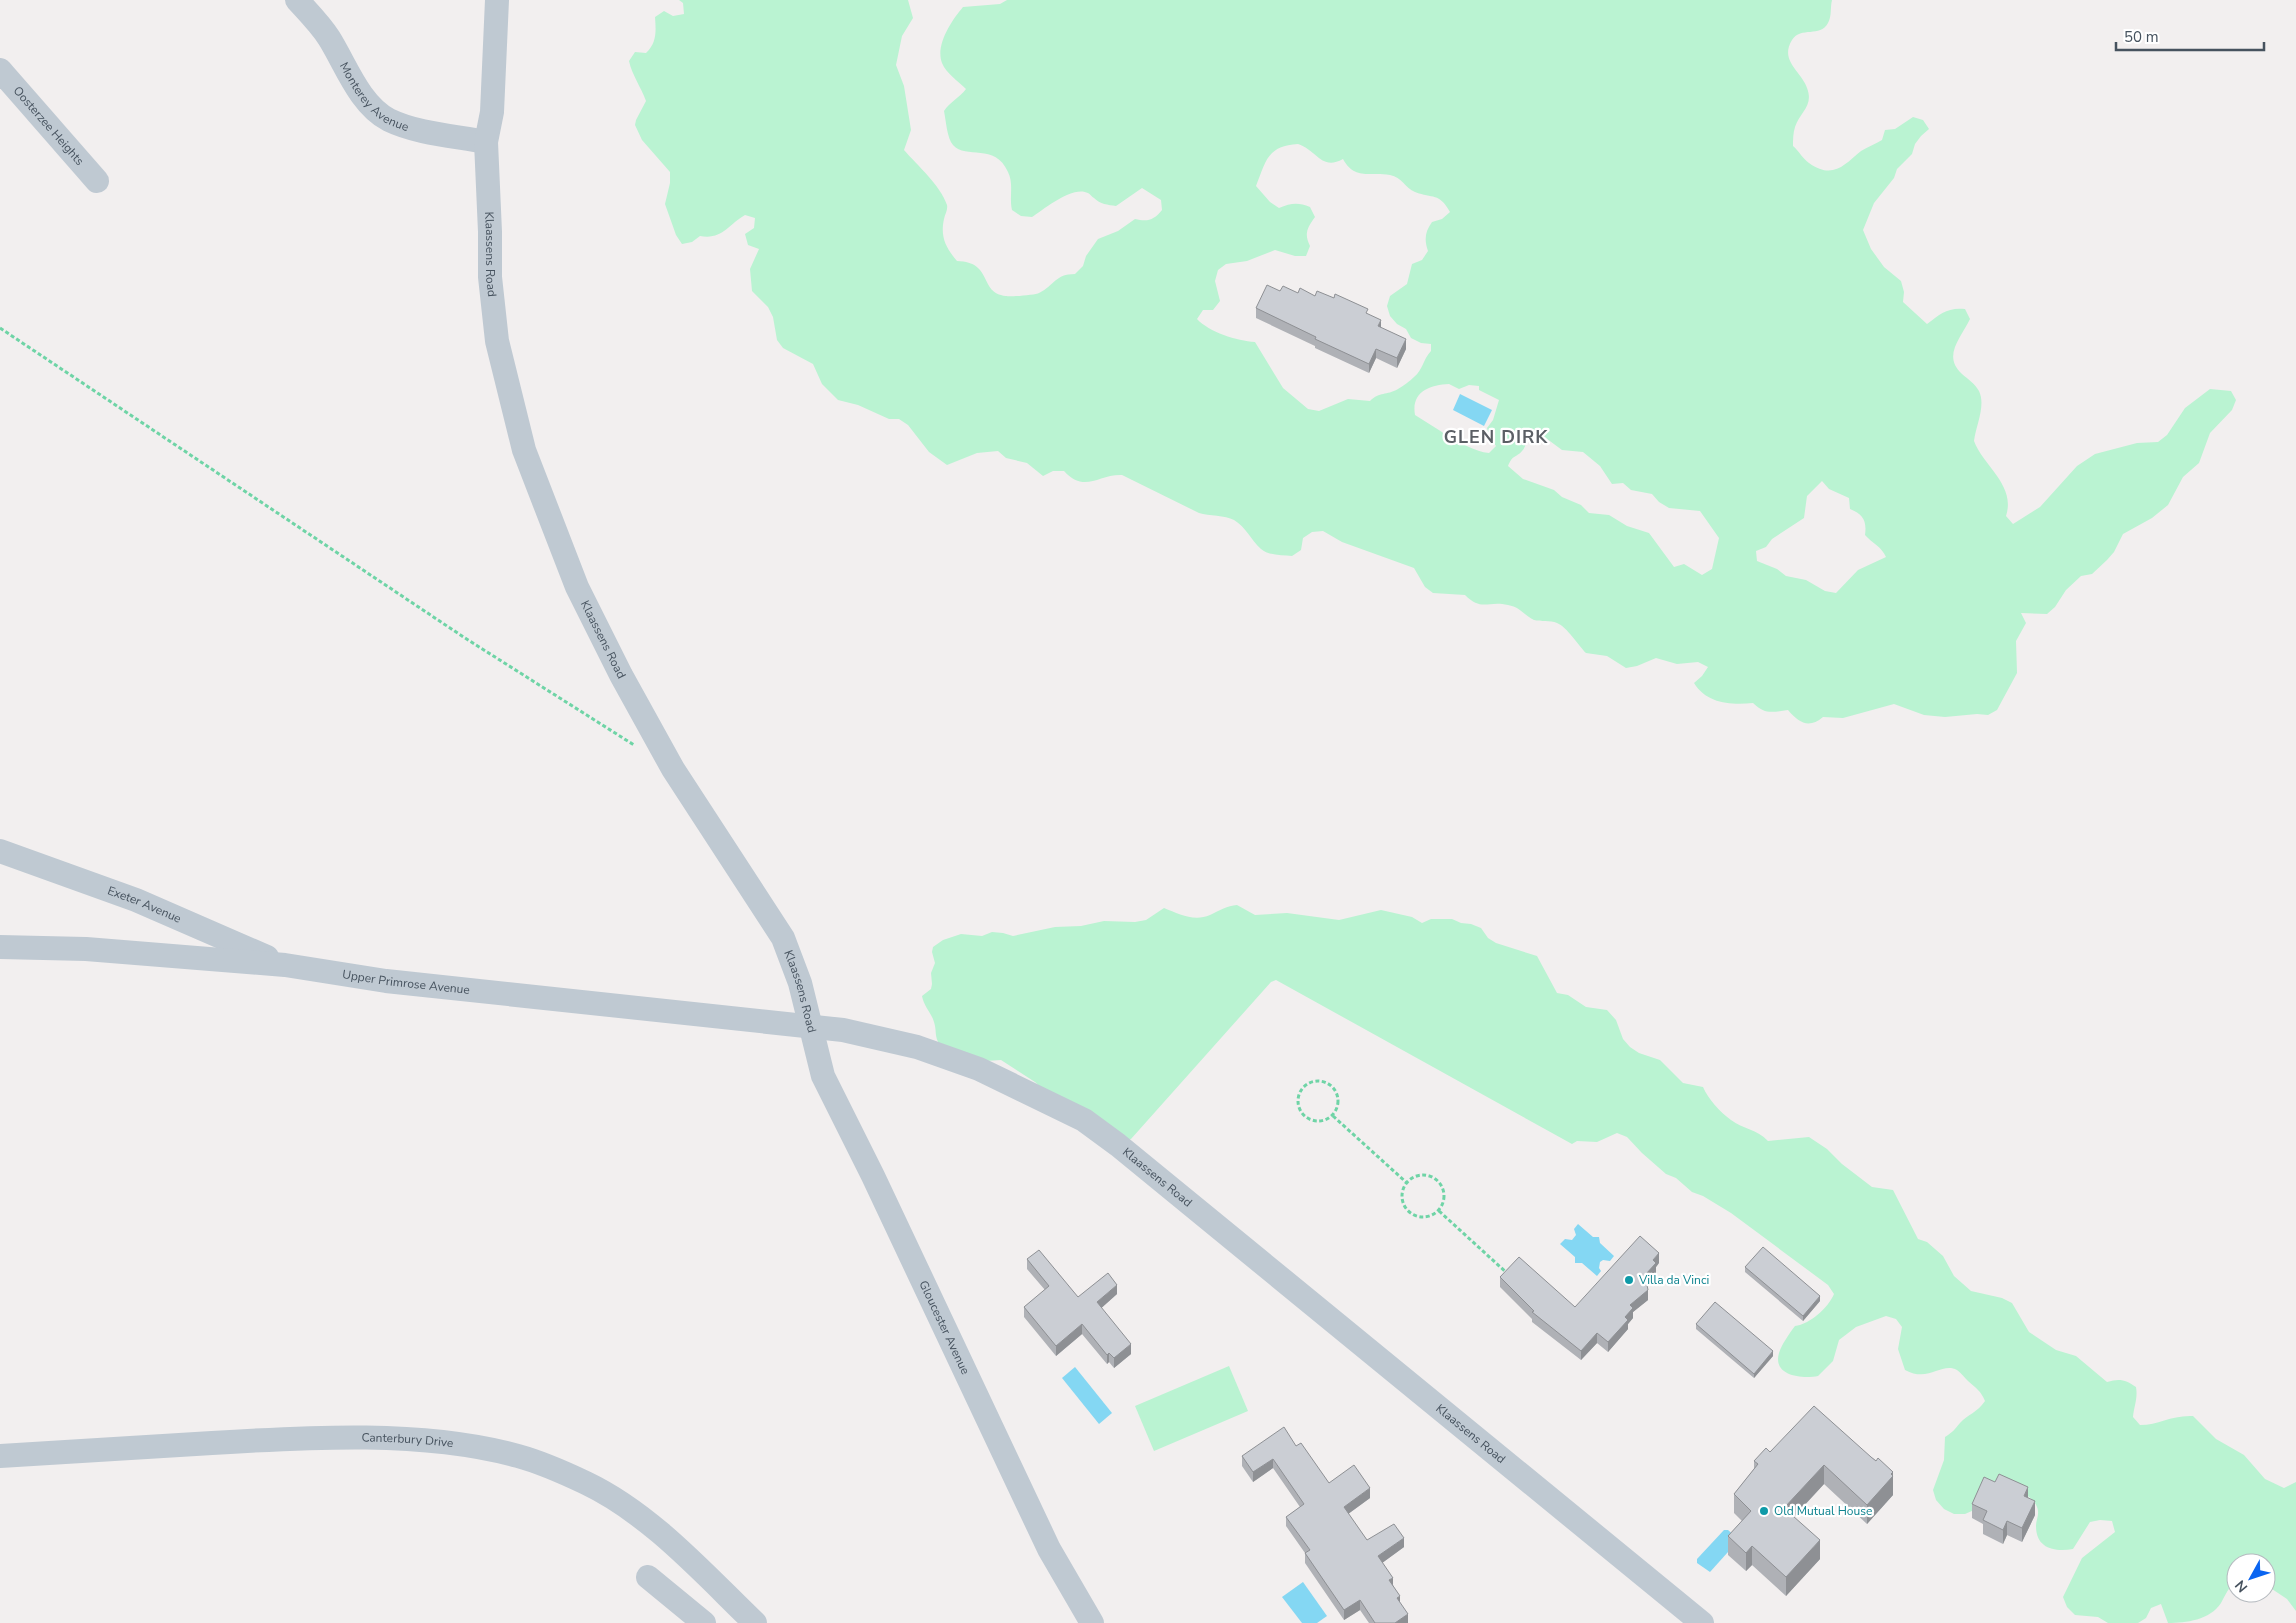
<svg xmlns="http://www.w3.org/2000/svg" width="2296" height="1623" viewBox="0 0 2296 1623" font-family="'Nunito Sans',sans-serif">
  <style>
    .green { fill: #baf3d2; fill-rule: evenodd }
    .water { fill: #84d7f3 }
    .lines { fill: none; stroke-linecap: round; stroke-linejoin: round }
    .path { stroke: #6fd4a6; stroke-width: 3; stroke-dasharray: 4 2.5; stroke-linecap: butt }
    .minor { stroke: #bfc9d2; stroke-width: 24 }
    .wall { fill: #afb1b6 }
    .shaded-wall { fill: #8e9094 }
    .building { fill: #cbced4; stroke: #8e9094 }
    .culture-dot { fill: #0f9aa8; stroke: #fff; stroke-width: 2 }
    .labels { text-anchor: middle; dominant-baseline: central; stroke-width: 4.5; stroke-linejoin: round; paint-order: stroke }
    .street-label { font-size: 12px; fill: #46525e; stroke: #fff }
    .culture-label { font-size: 12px; fill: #0d838f; stroke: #fff; text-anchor: start }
    .district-label { font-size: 18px; font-weight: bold; letter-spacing: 1px; fill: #5b5f65; stroke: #fff }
  </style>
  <rect width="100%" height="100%" fill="#f2efef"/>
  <g class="green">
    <path d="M679 0H908L913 18 902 36 896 65 904 86 911 130 904 150C918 166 940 185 947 205 948 210 945 214 944 219 940 237 946 248 957 261 994 262 978 293 1006 296 1010 297 1036 295 1039 293 1055 285 1055 274 1075 274L1083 266 1086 256 1098 239 1118 231 1135 219C1148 222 1154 220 1162 210L1161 200 1142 188 1116 206C1108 205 1100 204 1094 198 1092 197 1090 194 1088 193 1073 185 1044 209 1032 217L1021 216 1012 210C1009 197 1014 184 1008 172 995 142 966 160 953 145 947 138 946 121 944 111 950 102 959 98 966 89 958 81 946 73 942 63 935 45 952 20 963 7L1000 4 1007 0H1832C1830 8 1832 16 1828 23 1820 38 1801 26 1792 40 1779 61 1802 72 1807 88 1814 106 1800 112 1795 127 1793 133 1793 140 1793 146 1799 151 1803 159 1809 163 1833 180 1844 165 1861 151 1867 147 1876 144 1882 140L1885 130 1895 129 1913 117 1923 120 1929 129 1921 136 1915 144 1912 154 1897 169 1894 178 1874 203 1863 230 1871 249 1884 267 1901 281 1904 292 1903 302 1927 324C1940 314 1948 307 1965 309L1970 319C1961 338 1942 356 1962 374 1968 379 1975 384 1979 391 1986 406 1976 425 1974 441 1984 467 2016 485 2006 516L2013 524 2040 507 2077 466 2095 454 2137 443 2158 442 2167 435 2185 408 2210 389 2231 391 2236 400 2232 410 2210 433 2199 463 2183 477 2168 505 2152 518 2123 534 2114 552 2107 560 2092 574 2081 576 2066 590 2055 607 2047 614 2021 613 2026 623 2016 641 2017 673 1997 710 1988 715 1977 714 1945 717 1924 715 1894 704 1843 718 1823 717C1809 729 1799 723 1788 710 1773 712 1765 715 1753 703 1731 705 1707 704 1694 683L1702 676 1708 667 1698 662 1677 664 1656 658 1637 666 1626 668 1607 656 1586 653C1578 645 1567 627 1557 623 1550 620 1541 622 1534 620 1524 615 1520 607 1508 605 1488 600 1482 612 1465 595L1433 593 1425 587 1414 568 1342 542 1323 531 1312 532 1303 538 1301 550 1292 556C1282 555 1269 556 1261 549 1251 540 1246 527 1234 520 1225 515 1209 516 1199 513L1122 475C1098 474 1085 494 1064 471H1053L1043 476 1027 463 1006 458 998 451 977 453 947 465 929 452 908 425 899 419H889L858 405 838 400 822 384 813 364 783 348 777 340 773 317 768 307 752 291 750 269 759 249 748 245 745 234 754 228 755 218 745 215C728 225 722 240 700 236L692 242 682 244 676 235 665 204 670 183V172L642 140 635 125 636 120 646 101C641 87 632 75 629 61L635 52 646 53C657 43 656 31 655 17L664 11 673 16 684 14 683 3ZM1298 144C1317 150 1321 171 1343 159 1355 181 1370 171 1390 175 1402 177 1405 188 1415 192 1433 199 1439 192 1450 212L1442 219 1432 222C1425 232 1424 239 1428 251L1422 260 1412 264 1407 284 1390 296 1387 306 1390 316 1397 324 1406 329 1411 338 1421 343 1431 344V351C1423 359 1423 370 1414 377 1410 381 1403 386 1398 389 1386 396 1380 391 1370 401L1348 399 1319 411 1308 409 1283 388 1255 342C1237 341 1209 332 1197 319L1203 310H1213L1220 301 1215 281 1218 270 1226 264 1247 261 1275 250 1295 256H1306L1310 246C1304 234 1307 228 1315 217L1310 207C1298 202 1291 203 1279 208L1270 202 1256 186C1266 161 1267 146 1298 144ZM1449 384 1459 389 1469 385 1479 386V390L1499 400 1493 420 1487 428 1490 438 1496 446 1489 453C1474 452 1464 442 1449 440L1442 432 1415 415C1411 392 1429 385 1449 384ZM1535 430 1562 450 1583 452 1600 466 1612 484 1623 483 1631 490 1652 494 1659 502 1669 508 1700 511 1719 538 1712 569 1702 575 1684 564 1674 567 1649 533 1627 526 1609 515 1589 513 1581 505 1562 497 1554 490 1523 479 1508 466C1513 454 1516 458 1522 451 1528 444 1526 436 1535 430ZM1822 481 1829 489 1849 498 1850 509C1863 514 1867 521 1865 535 1873 544 1881 546 1886 557L1858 570 1836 593 1825 591 1806 580 1786 576 1777 569 1757 561 1756 551 1766 547 1772 539 1804 518 1807 496Z"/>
    <path d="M1237 905 1255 915 1287 913 1339 920 1381 910 1412 917 1422 923 1431 919H1452L1461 923 1471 924 1481 928 1488 938 1496 943 1537 956 1557 993 1568 995 1586 1007 1607 1010 1616 1020 1623 1039 1630 1047 1639 1053 1660 1060 1683 1083 1703 1087C1708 1099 1720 1112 1731 1120 1743 1129 1757 1129 1768 1141L1809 1137 1827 1149 1842 1164 1872 1187 1893 1190 1918 1239 1927 1242 1943 1256 1954 1276 1971 1291 2002 1298 2012 1303 2029 1332 2056 1350 2076 1356 2107 1382C2120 1378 2126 1380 2136 1387 2138 1398 2134 1406 2133 1417L2140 1425C2159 1425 2171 1415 2193 1416L2216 1439 2244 1455 2265 1479 2284 1488 2296 1482V1611L2287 1599 2266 1585V1563H2236V1581C2228 1588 2226 1594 2221 1603 2210 1620 2186 1623 2168 1623L2161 1604 2151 1608 2146 1618 2138 1623H2108L2098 1617 2075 1615 2067 1607 2063 1597 2082 1558 2115 1532 2112 1521 2100 1520 2090 1522 2073 1549C2055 1552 2036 1549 2036 1526 2036 1519 2040 1515 2037 1507 2034 1499 2026 1495 2020 1490L1965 1514H1954L1944 1509 1936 1500 1933 1490 1944 1460 1945 1437C1953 1432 1955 1429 1960 1423 1968 1414 1977 1413 1985 1401 1981 1391 1976 1388 1968 1381 1965 1378 1961 1373 1957 1370 1941 1362 1929 1383 1905 1370L1898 1349 1902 1327 1896 1319 1886 1316 1856 1327 1839 1340 1833 1361 1818 1376C1804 1379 1772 1377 1779 1353 1782 1344 1789 1334 1795 1326 1810 1324 1828 1308 1834 1294L1828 1285 1731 1213 1703 1196 1692 1192 1676 1178 1666 1174 1642 1153 1627 1137 1617 1133 1597 1142 1577 1141 1572 1144 1276 980 1271 982 1131 1139 1126 1140 1048 1094 1035 1082 1001 1060 985 1061 940 1045C934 1037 937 1031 934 1022 931 1012 924 1007 922 996L931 989 932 984 931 973 935 963 932 952 933 947 943 940 961 934 982 936 992 932 1003 933 1013 936 1055 927 1081 926 1104 921 1135 922 1146 920 1164 908C1179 914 1194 922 1210 915 1220 910 1227 906 1237 905Z"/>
    <path d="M1229 1366 1248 1411 1154 1451 1135 1406Z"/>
  </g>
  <g class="water">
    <path d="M1460 394 1492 410 1484 426 1453 410Z"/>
    <path d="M1578 1224 1593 1237H1599L1600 1243 1614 1256 1610 1261 1603 1260 1600 1262 1599 1268 1601 1271 1597 1276 1582 1263H1575V1257L1560 1244 1565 1239 1572 1240 1576 1235 1574 1229Z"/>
    <path d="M1075 1367 1112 1413 1099 1424 1062 1378Z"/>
    <path d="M1724 1530H1728L1737 1538V1542L1710 1572 1697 1563V1559Z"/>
    <path d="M1303 1582 1327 1616 1317 1623H1302L1282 1597Z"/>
  </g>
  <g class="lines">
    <g class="path">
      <path d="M0 328 465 638 634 745"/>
      <circle cx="1318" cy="1101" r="20"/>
      <path d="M1333 1116 1407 1183"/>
      <circle cx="1423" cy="1196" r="21"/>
      <path d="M1439 1211 1508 1274"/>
    </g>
    <g class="minor">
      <path id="s1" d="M297 0C308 12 320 24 329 38 346 65 359 104 389 120 418 134 455 136 486 142"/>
      <path id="s2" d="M497 0 492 112 486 142 490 232V277L497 341 524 450 577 587 621 675 673 769 783 938 800 983 823 1076 873 1176 1049 1549 1092 1623"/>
      <path id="s3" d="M0 70 97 181"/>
      <path id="s4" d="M0 851 136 900 267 957"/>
      <path id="s5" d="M0 947 86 949 285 965 386 981 843 1030 917 1047 979 1069 1084 1120 1118 1145 1702 1623"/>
      <path id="s6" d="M0 1456C71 1452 141 1447 212 1443 309 1437 424 1430 518 1456 540 1462 565 1473 586 1483 651 1514 704 1574 755 1623"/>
      <path d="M648 1577 704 1623"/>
    </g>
  </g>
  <g class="wall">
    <path d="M1280 291 1298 293 1315 296 1368 314 1381 328 1406 349 1397 368 1376 358 1369 373 1315 348V346L1256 318V308Z"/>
    <path d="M1027 1259 1078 1297 1117 1294 1101 1308 1131 1354 1114 1368 1109 1362 1107 1364 1082 1334 1056 1356 1024 1317V1307L1045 1290 1027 1269Z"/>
    <path d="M1659 1263 1656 1267V1273L1647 1283 1648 1300 1633 1312V1318L1628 1324V1329L1608 1352 1597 1343 1581 1360 1532 1322V1319L1500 1287V1277L1575 1307Z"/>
    <path d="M1745 1267 1820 1301 1803 1321 1745 1272Z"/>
    <path d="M1696 1324 1773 1356 1754 1378 1696 1329Z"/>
    <path d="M1296 1446 1329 1483 1370 1498 1348 1514 1367 1540 1404 1547 1382 1563 1393 1585 1408 1623H1369L1360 1610 1344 1620 1305 1563V1553L1286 1526V1517L1300 1507 1273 1468 1253 1482 1242 1466V1456Z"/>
    <path d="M1770 1452 1871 1457 1893 1472V1495L1867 1524 1824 1484 1794 1517 1820 1559 1786 1596 1752 1565 1746 1571 1728 1555V1536L1742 1521 1734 1513V1494L1754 1469V1461Z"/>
    <path d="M2028 1497 2035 1515 2022 1542 2007 1535 2003 1544 1983 1534V1524L1972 1518V1504Z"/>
  </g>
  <g class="shaded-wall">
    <path d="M1381 320V329L1378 326Z"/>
    <path d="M1406 339V349L1397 368V358Z"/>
    <path d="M1376 349V358L1369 373V364Z"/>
    <path d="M1659 1253V1263L1656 1267V1273L1645 1285V1275L1653 1260Z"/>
    <path d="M1117 1285V1294L1097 1312V1302Z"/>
    <path d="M1648 1290V1300L1633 1312V1318L1628 1324V1329L1608 1352V1342L1625 1317 1630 1305Z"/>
    <path d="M1820 1296V1301L1803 1321V1316Z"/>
    <path d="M1082 1324V1334L1056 1356V1346Z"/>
    <path d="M1597 1333V1343L1581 1360V1351Z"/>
    <path d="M1131 1344V1354L1114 1368V1358Z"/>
    <path d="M1773 1351V1356L1754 1378V1374Z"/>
    <path d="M1109 1353V1362L1107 1364V1355Z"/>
    <path d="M1273 1459V1468L1253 1482V1472Z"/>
    <path d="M1824 1465V1484L1784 1527V1508Z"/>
    <path d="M1893 1472V1495L1867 1524V1505Z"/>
    <path d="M2028 1487V1502L2024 1496Z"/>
    <path d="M1370 1488V1498L1344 1517V1507Z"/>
    <path d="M2035 1501V1515L2022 1542V1528Z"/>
    <path d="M2007 1521V1535L2003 1544V1530Z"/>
    <path d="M1404 1538V1547L1378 1566V1556Z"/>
    <path d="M1820 1540V1559L1786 1596V1577Z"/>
    <path d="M1752 1546V1565L1746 1571V1553Z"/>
    <path d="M1393 1578V1587L1389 1580Z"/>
    <path d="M1400 1596V1605L1397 1598Z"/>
    <path d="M1360 1600V1610L1344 1620V1610Z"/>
    <path d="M1408 1614V1623H1395Z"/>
  </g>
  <g class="building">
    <path d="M1267 285 1280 291 1283 286 1298 293 1300 288 1315 296 1317 291 1334 298 1335 294 1368 309 1366 313 1381 320 1378 326 1406 339 1397 358 1376 349 1369 364 1315 339 1316 337 1256 308Z"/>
    <path d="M1640 1236 1659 1253 1653 1260 1656 1263 1645 1275 1648 1290 1630 1305 1633 1308 1625 1317 1628 1320 1608 1342 1597 1333 1581 1351 1532 1312 1534 1311 1500 1277 1519 1257 1575 1307Z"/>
    <path d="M1763 1247 1820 1296 1803 1316 1745 1267Z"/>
    <path d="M1039 1250 1078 1297 1108 1273 1117 1285 1097 1302 1131 1344 1114 1358 1109 1353 1107 1355 1082 1324 1056 1346 1024 1307 1049 1286 1027 1259Z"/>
    <path d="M1715 1302 1773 1351 1754 1374 1696 1324Z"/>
    <path d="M1814 1406 1871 1457 1876 1461 1878 1458 1893 1472 1891 1474 1893 1476 1867 1505 1824 1465 1784 1508 1820 1540 1786 1577 1752 1546 1746 1553 1728 1536 1751 1511 1734 1494 1758 1464 1754 1461 1766 1448 1770 1452Z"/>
    <path d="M1284 1427 1296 1446 1301 1443 1329 1483 1354 1465 1370 1488 1344 1507 1367 1540 1394 1524 1404 1538 1378 1556 1393 1578 1389 1580 1400 1596 1397 1598 1408 1614 1395 1623H1375L1360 1600 1344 1610 1305 1553 1310 1550 1286 1517 1304 1504 1273 1459 1253 1472 1242 1456Z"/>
    <path d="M1999 1474 2028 1487 2024 1496 2035 1501 2022 1528 2007 1521 2003 1530 1983 1520 1987 1511 1972 1504 1984 1477 1995 1482Z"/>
  </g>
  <g class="culture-dot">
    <circle cx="1629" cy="1280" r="5"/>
    <circle cx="1764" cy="1511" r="5"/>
  </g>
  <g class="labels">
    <g class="street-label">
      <text stroke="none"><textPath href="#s1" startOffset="126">Monterey Avenue</textPath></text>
      <text stroke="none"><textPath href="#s3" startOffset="74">Oosterzee Heights</textPath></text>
      <text stroke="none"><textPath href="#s2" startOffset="255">Klaassens Road</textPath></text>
      <text stroke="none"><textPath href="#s2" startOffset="660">Klaassens Road</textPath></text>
      <text stroke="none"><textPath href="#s4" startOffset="154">Exeter Avenue</textPath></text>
      <text stroke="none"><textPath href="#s5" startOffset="408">Upper Primrose Avenue</textPath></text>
      <text stroke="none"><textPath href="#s2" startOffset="1065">Klaassens Road</textPath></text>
      <text stroke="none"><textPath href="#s5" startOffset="1199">Klaassens Road</textPath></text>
      <text stroke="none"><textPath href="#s2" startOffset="1432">Gloucester Avenue</textPath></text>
      <text stroke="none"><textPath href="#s5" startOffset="1604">Klaassens Road</textPath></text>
      <text stroke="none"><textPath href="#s6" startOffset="408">Canterbury Drive</textPath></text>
    </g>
    <g class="culture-label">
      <text x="1639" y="1280">Villa da Vinci</text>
      <text x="1774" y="1511">Old Mutual House</text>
    </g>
    <g class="district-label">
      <text x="1496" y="437">GLEN DIRK</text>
    </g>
  </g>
  <g transform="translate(2251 1578) rotate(230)"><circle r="24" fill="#ffffff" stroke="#b5babf"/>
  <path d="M0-4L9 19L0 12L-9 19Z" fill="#0a65f1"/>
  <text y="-8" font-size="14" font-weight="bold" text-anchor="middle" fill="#46525e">N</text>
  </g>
  <path d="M2116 42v8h148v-8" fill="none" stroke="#46525e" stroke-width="2.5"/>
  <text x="2124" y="42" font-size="15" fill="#46525e" stroke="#ffffff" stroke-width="4" paint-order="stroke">50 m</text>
</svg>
